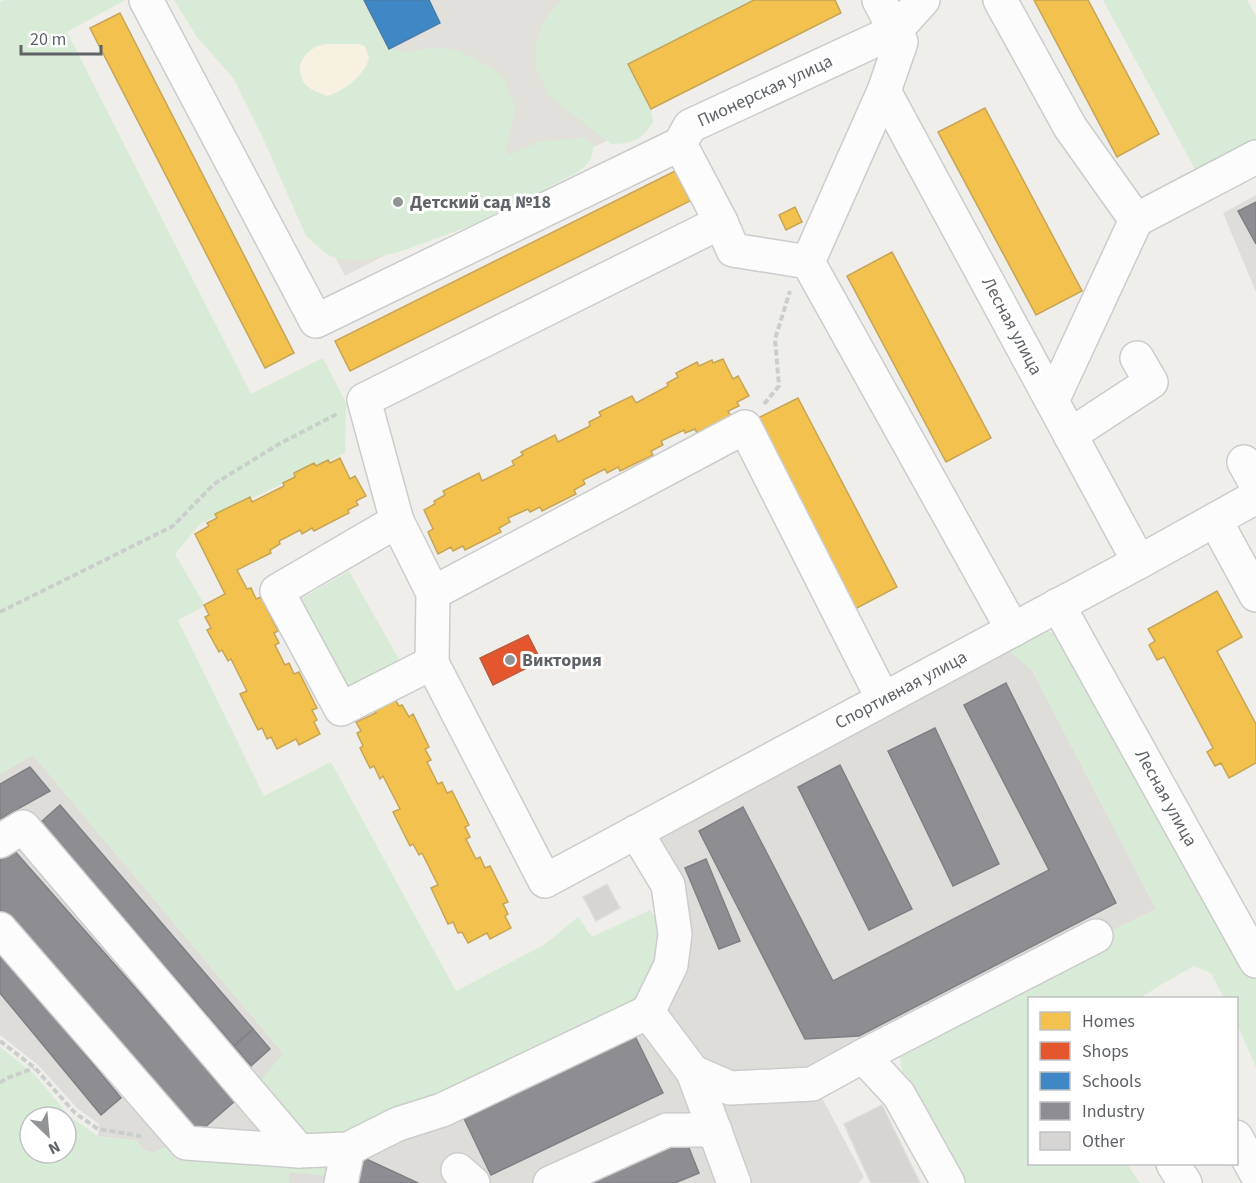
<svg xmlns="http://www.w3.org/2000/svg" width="1256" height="1183" viewBox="0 0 1256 1183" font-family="'Source Sans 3',sans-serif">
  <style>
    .industrial { fill: #dfddda }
    .education { fill: #e2e0da }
    .green { fill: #d8ebd6; fill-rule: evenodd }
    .sand { fill: #f6f1e1 }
    .homes { fill: #f2c14e; stroke: #c6a556; stroke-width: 1.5 }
    .shops { fill: #e4572e; stroke: #bc5b3f; stroke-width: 1.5 }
    .schools { fill: #3f88c5; stroke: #497da9; stroke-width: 1.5 }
    .industry { fill: #8d8d92; stroke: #7f8085; stroke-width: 1.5 }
    .building { fill: #d6d5d3; stroke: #deddd9; stroke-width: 1.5 }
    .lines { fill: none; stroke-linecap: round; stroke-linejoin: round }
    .minor-casing { stroke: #cbcccc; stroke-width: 36 }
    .path { stroke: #cacfcc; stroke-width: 4; stroke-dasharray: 6 3; stroke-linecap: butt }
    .minor { stroke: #fdfcfc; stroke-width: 33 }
    .poi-dot { fill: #919496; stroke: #fff; stroke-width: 2 }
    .labels { text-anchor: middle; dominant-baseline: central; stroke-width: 6; stroke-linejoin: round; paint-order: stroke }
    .street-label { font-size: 18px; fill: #5f6368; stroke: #fff }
    .poi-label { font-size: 18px; font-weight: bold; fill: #5f6368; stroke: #fff; text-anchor: start }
  </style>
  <rect width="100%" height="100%" fill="#efeeea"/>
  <g class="industrial">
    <path d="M1256 195V292L1223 213Z"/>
    <path d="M1004 646 1032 670 1156 909 978 997 821 1096 864 1177 858 1183H289V1171L154 1153 144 1150 137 1141 98 1136 99 1124 77 1108 38 1065 0 1035V774L33 755 283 1053 661 956 658 884 630 844Z"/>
  </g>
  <path class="education" d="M203 0H630L579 26 631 128 345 276Z"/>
  <g class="green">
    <path d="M4 0H125L67 32 251 394 323 358 346 403 345 453 200 524 175 554 205 606 178 620 264 796 331 762 456 991 544 945 578 917 592 937 650 910 665 929 661 956 639 1003 490 1074 333 1140 308 1136 259 1083 283 1053 33 755 0 774V2Z"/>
    <path d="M174 0H364L389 49 407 52 432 48 455 49 495 70 503 77 515 106 509 136 505 147 509 155 538 142 546 141 584 138 593 145C595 173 562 176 543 191L473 225 396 253 362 260 339 259 328 255 306 236 262 136 234 79 197 37ZM325 44H353L365 70 354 80 316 46Z"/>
    <path d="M562 0H754L628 64 651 109 653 122C641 140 633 144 611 144L548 95 536 67 535 46 538 37 545 19Z"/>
    <path d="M1103 0H1247L1256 16V142L1197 173Z"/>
    <path d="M349 571 400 661 346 692 295 602Z"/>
    <path d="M1034 627 1052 632 1073 650 1256 980V1067L1237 1024 1236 998H1224L1211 973 1194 966 1157 987 1141 998H1030V1164H1127L1140 1183H965L903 1077 900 1056 978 997 1156 909 1032 670 1004 646Z"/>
    <path d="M0 1047 35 1075 70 1117 98 1136 137 1141 144 1150 153 1153 168 1145 331 1162 328 1176 289 1172V1183H0ZM30 1117H66V1153H30Z"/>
  </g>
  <path class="sand" d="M325 44H359L365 46 369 58C366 74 342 93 326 96 319 93 309 89 305 84 292 65 306 48 325 44Z"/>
  <g class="homes">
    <path d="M754 0H835L841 13 651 109 628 64Z"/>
    <path d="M1034 0H1088L1159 134 1117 157Z"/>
    <path d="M120 13 294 353 265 368 90 28Z"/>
    <path d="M985 108 1082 291 1036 315 938 132Z"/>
    <path d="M675 171 690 201 350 371 335 341Z"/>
    <path d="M795 207 802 222 786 230 779 215Z"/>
    <path d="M892 252 991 438 946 462 847 276Z"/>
    <path d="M723 359 733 379 738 376 749 396 737 402 739 406 728 411 731 416 697 433 695 429 685 433 684 430 661 441 663 445 651 451 653 455 620 471 618 467 607 473 605 469 583 480 585 484 574 490 576 494 542 511 540 507 530 512 528 509 508 518 510 522 499 528 501 532 465 550 463 546 453 551 451 547 438 554 428 532 433 529 424 510 435 504 434 501 445 495 443 491 479 473 482 481 514 465 512 461 523 455 521 452 555 435 558 442 590 426 589 422 601 416 599 412 632 396 636 403 668 386 667 383 678 377 676 373 697 362 699 366 712 360 713 363Z"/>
    <path d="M798 398 897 587 855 609 756 419Z"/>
    <path d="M340 458 350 479 355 476 366 496 356 501 358 505 348 510 349 513 314 531 312 528 302 534 300 530 279 541 280 544 270 550 271 553 237 570 247 589 251 588 256 599 261 597 278 631 274 633 279 643 275 645 285 665 289 663 294 674 299 672 317 708 312 710 317 720 314 722 320 734 299 745 296 739 277 749 271 737 267 739 262 728 258 730 240 694 247 691 231 659 228 661 222 650 219 652 207 630 211 628 205 617 209 615 204 605 225 594 195 534 209 526 207 523 217 518 215 514 250 497 252 502 284 486 283 483 295 477 294 473 314 463 316 466 328 460 330 463Z"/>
    <path d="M1217 591 1242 637 1217 651 1256 724V763L1229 778 1221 763 1215 766 1207 752 1213 748 1164 657 1157 660 1149 645 1155 641 1148 629Z"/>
    <path d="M394 698 399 706 402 705 409 717 413 714 429 747 425 749 431 760 427 762 438 784 442 782 447 793 452 791 469 825 465 827 470 837 466 839 476 859 480 857 485 868 490 866 508 902 503 904 508 914 505 916 511 928 490 939 487 933 468 943 462 932 458 933 453 922 448 924 431 888 438 885 422 853 419 855 413 844 410 846 393 812 400 809 383 776 380 779 374 766 370 768 360 748 363 746 357 733 361 731 356 722 376 713 373 708Z"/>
  </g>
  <path class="shops" d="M528 635 541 661 493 685 480 658Z"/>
  <path class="schools" d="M364 0H429L440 23 389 49Z"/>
  <g class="industry">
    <path d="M1256 202V244L1238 211Z"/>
    <path d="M1006 683 1116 903 859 1036 805 1039 699 831 743 807 833 981 1049 870 964 705Z"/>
    <path d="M935 728 999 864 953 886 888 751Z"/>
    <path d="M840 765 912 909 869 930 798 787Z"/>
    <path d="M30 767 50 791 0 819V784Z"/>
    <path d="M60 805 253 1029 234 1046 41 822Z"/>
    <path d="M12 848 235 1101 196 1135 0 911V859Z"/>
    <path d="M706 859 740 941 719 949 685 868Z"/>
    <path d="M0 951 121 1098 101 1115 0 993Z"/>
    <path d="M631 1028 663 1093 491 1175 460 1110Z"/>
    <path d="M253 1029 270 1049 251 1066 234 1046Z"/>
    <path d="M685 1138 699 1173 675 1183H577Z"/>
    <path d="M364 1158 418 1183H352Z"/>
  </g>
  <g class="building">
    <path d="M607 884 620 908 596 921 583 897Z"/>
    <path d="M882 1105 920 1183H871L868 1177 844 1124Z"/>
  </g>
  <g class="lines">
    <g class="minor-casing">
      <g id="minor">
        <path d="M146 0 316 321 680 144 690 126 895 31 923 0"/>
        <path d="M1000 0 1070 127 1136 220 1256 157"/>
        <path d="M884 91 1139 562"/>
        <path d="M680 144 721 222 364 400 397 521 433 593 745 427 883 699"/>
        <path d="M721 222 733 250 808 262 1013 630"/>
        <path d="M808 262 884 91 901 42 879 0"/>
        <path d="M1052 401 1136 220"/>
        <path d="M1070 435 1151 382 1137 358"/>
        <path d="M1244 462 1256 484"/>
        <path d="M1215 520 1256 595"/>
        <path d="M397 521 277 591 341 709 432 663"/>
        <path d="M433 593 432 663 545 881 1139 562 1256 497"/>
        <path d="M1058 605 1256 961"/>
        <path d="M636 832 668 885 675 934 671 965 648 1012"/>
        <path d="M0 841 23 827 299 1151"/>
        <path d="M0 929 186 1143 299 1151 348 1149 398 1124 442 1110 648 1012 693 1072 734 1183"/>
        <path d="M863 1056 1096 936"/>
        <path d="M693 1072 730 1088 812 1084 863 1056 899 1095 948 1183"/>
        <path d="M1236 1137 1256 1173"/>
        <path d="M1173 1164 1185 1183"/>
        <path d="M458 1170 473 1183"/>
        <path d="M341 1183 348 1149"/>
        <path d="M550 1183 667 1130H715"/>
      </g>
    </g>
    <g class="path">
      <path d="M764 404 779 386 775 339 790 291"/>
      <path d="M0 612 173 526 214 484 279 444 339 413"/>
      <path d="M0 1041 35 1068 75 1113 98 1129 141 1136"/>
      <path d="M0 1083 5 1079 34 1068"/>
    </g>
    <use href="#minor" class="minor"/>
  </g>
  <g class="poi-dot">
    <circle cx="398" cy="202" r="6"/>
    <circle cx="510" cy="660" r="6"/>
  </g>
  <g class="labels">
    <g class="street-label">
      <text transform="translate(765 91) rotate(-25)">Пионерская улица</text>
      <text transform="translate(1012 326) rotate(62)">Лесная улица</text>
      <text transform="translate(901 690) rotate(-28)">Спортивная улица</text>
      <text transform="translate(1166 798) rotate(61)">Лесная улица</text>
    </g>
    <g class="poi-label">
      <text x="410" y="202">Детский сад №18</text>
      <text x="522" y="660">Виктория</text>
    </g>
  </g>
  <rect x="1028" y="997" width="210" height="168" fill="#ffffff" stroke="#bfc1c3" stroke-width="1.5"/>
  <rect x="1040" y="1012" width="30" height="18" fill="#f2c14e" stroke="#bfc1c3" stroke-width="1.5"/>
  <text x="1082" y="1027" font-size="18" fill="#5f6368">Homes</text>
  <rect x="1040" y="1042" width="30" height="18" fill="#e4572e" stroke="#bfc1c3" stroke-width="1.5"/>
  <text x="1082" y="1057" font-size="18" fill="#5f6368">Shops</text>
  <rect x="1040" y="1072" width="30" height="18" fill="#3f88c5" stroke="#bfc1c3" stroke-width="1.5"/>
  <text x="1082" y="1087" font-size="18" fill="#5f6368">Schools</text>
  <rect x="1040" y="1102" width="30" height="18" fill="#8d8d92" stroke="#bfc1c3" stroke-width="1.5"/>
  <text x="1082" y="1117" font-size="18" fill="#5f6368">Industry</text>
  <rect x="1040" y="1132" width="30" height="18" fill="#d6d5d3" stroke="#bfc1c3" stroke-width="1.5"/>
  <text x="1082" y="1147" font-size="18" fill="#5f6368">Other</text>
  <g transform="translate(48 1135) rotate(154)"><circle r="28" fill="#ffffff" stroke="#bfc1c3" stroke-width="1.5"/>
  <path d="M0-4.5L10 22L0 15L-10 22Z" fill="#919496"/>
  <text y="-9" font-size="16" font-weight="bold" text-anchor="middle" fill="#5f6368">N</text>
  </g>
  <path d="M21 45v9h80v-9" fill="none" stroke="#5f6368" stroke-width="3"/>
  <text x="30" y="45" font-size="18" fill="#5f6368" stroke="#ffffff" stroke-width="4.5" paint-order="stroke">20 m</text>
</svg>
